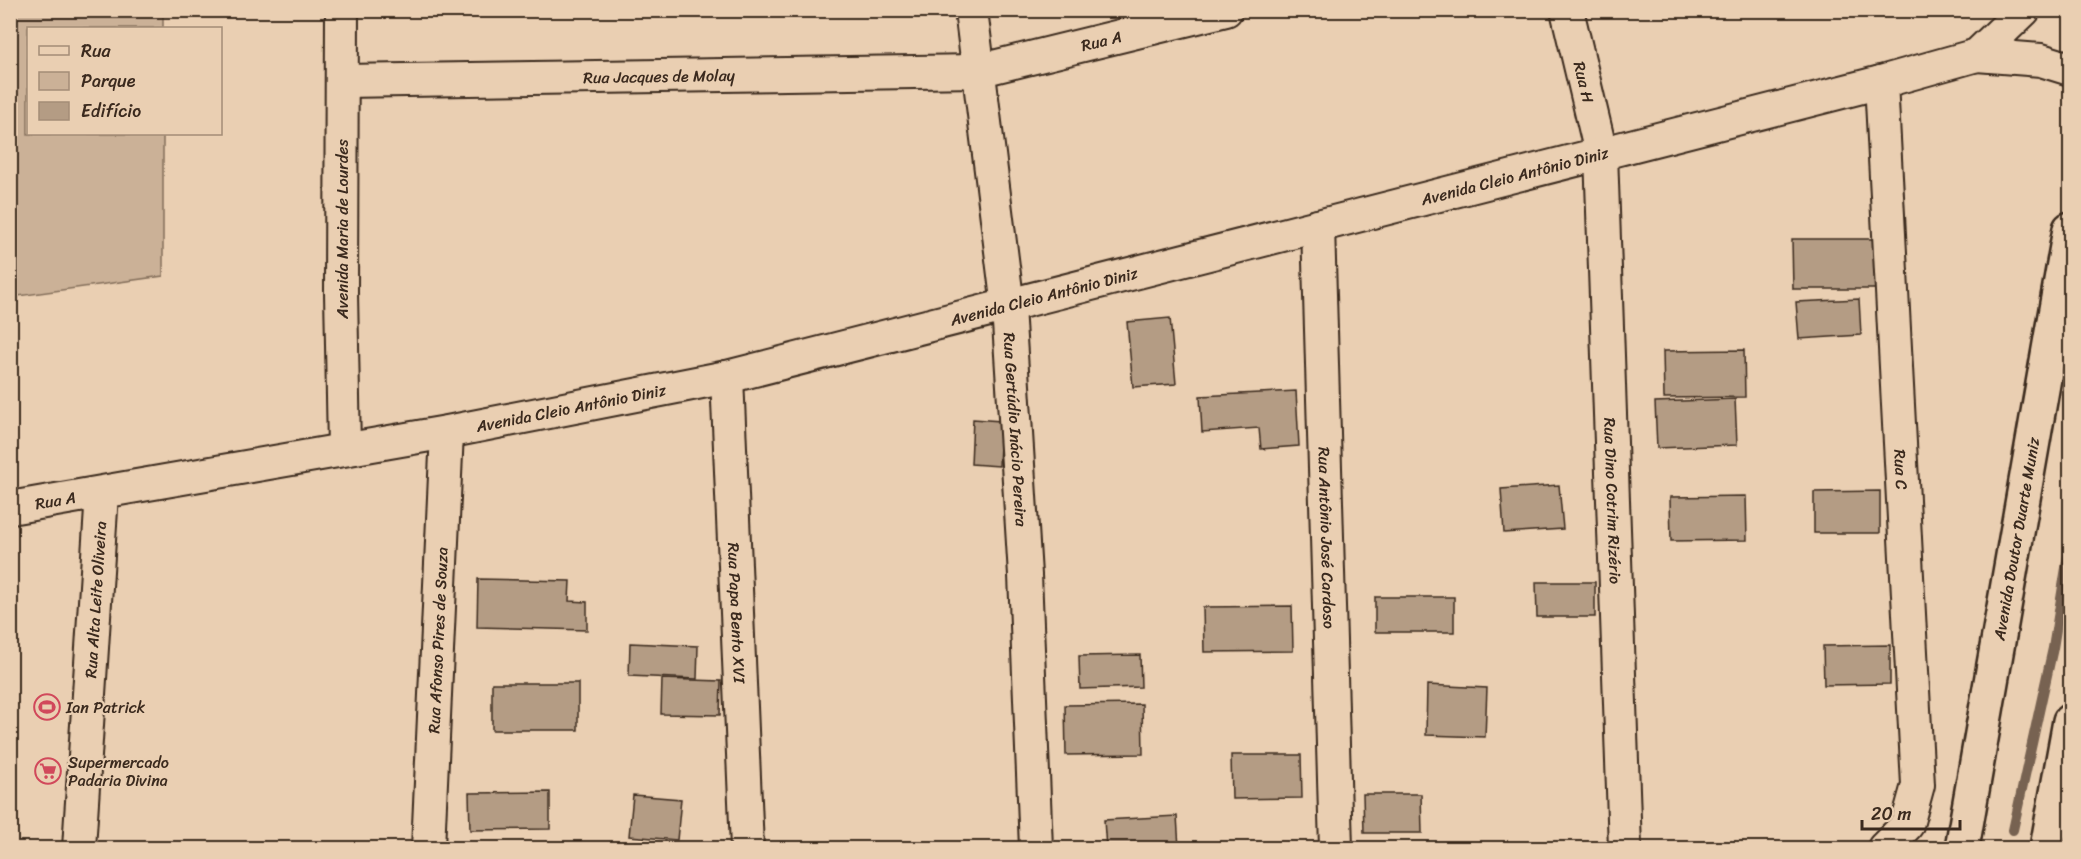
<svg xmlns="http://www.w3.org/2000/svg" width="2081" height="859" viewBox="0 0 2081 859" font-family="Sriracha,sans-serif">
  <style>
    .green { fill: #cbb197; stroke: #836e5a; stroke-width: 1.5 }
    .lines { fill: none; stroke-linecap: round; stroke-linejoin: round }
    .stream { stroke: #776251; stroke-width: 10 }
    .building { fill: #b49c84; stroke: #3b2a1e; stroke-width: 1.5 }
    .minor-casing { stroke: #3b2a1e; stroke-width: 36 }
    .tertiary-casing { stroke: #3b2a1e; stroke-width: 38 }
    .minor { stroke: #eacfb2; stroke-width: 32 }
    .tertiary { stroke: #eacfb2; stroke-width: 33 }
    .labels { text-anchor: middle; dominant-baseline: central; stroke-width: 4.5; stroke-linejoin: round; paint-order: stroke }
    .street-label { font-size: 16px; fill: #3b2a1e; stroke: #eacfb2 }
    .poi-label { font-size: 16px; fill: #3b2a1e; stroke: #eacfb2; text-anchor: start }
  </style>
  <rect width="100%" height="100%" fill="#eacfb2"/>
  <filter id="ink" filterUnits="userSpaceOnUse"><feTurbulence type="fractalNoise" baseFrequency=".0167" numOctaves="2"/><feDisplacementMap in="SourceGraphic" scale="12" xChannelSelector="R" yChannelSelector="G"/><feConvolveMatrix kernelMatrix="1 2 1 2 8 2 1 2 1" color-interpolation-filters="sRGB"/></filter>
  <g filter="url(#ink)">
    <path class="green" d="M10 11H163V28H28V134H163V276L11 297Z"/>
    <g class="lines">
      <path class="stream" d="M2013 830 2053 648 2070 543"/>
    </g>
    <g class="building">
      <path d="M1792 239H1875V289H1793Z"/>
      <path d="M1859 299 1861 335 1799 339 1796 302Z"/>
      <path d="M1170 318 1176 384 1133 387 1127 322Z"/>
      <path d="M1744 350 1745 397 1664 398 1663 351Z"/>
      <path d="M1296 391 1299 446 1261 449 1259 428 1202 432 1200 396Z"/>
      <path d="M1735 399 1737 445 1657 448 1655 402Z"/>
      <path d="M973 419 1001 421 999 466 971 464Z"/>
      <path d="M1559 485 1563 529 1504 533 1501 489Z"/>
      <path d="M1880 491V533H1814V492Z"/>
      <path d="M1746 496 1747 540 1671 541 1670 497Z"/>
      <path d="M478 579 570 581 569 601 587 602V630L477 627Z"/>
      <path d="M1536 582H1595V617H1537Z"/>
      <rect x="1375" y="597" width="79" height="35"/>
      <path d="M1292 606 1293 651 1204 652 1203 607Z"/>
      <path d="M630 643 698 646 697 679 629 676Z"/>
      <path d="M1890 645V684L1824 685 1823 646Z"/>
      <path d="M1140 655 1141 687 1080 689 1079 656Z"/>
      <path d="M662 679 721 681 720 715 661 714Z"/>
      <rect x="492" y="683" width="86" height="47"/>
      <path d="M1427 685 1487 688 1485 737 1426 735Z"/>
      <path d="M1142 704 1143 754 1066 755 1065 705Z"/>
      <path d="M1231 755H1301L1302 798 1232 799Z"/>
      <path d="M550 792V829L470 830 469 793Z"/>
      <path d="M1363 794H1421L1422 833H1364Z"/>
      <path d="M633 795 681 799 677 840 629 836Z"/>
      <path d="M1177 816 1179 848H1106L1104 820Z"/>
    </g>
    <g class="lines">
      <g class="minor-casing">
        <g id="minor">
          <path d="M342 10 341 293 344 448"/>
          <path id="s1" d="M971 10 1008 307 1025 575 1036 848"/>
          <path id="s2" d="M1567 10 1601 153 1625 848"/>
          <path d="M1977 55 2041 60 2070 69"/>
          <path id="s3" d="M343 81 977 71 1226 10"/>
          <path id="s4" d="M1881 82 1918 785 1907 825 1884 848"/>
          <path id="s5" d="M1318 226 1336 848"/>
          <path id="s6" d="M727 377 747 848"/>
          <path id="s7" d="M10 508 447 432 727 377 1881 82 1977 55 2024 10"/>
          <path id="s8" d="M79 848 102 494"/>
          <path id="s9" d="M428 848 447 432"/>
        </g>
      </g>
      <g class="tertiary-casing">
        <g id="tertiary">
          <path id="s10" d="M1962 848 2070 229"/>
          <path d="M2047 848 2070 721"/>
        </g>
      </g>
      <use href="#minor" class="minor"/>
      <use href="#tertiary" class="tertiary"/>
    </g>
  </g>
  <defs>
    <g id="stadium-ring" transform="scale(1.35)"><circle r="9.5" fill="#eacfb2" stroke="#d1495b" stroke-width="1.5"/><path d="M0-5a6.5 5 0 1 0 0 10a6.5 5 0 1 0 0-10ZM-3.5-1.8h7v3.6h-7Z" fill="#d1495b"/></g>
    <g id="supermarket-ring" transform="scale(1.35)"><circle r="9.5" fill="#eacfb2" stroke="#d1495b" stroke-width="1.5"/><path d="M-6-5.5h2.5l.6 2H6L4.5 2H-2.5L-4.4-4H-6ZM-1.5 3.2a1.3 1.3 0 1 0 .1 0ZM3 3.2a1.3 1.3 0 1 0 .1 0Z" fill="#d1495b"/></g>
  </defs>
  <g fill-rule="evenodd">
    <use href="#stadium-ring" x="47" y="707"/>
    <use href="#supermarket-ring" x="48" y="771"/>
  </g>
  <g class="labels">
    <g class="street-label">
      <text stroke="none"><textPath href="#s3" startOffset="762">Rua A</textPath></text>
      <text stroke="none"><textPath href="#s3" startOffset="316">Rua Jacques de Molay</textPath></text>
      <text stroke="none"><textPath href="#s2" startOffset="74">Rua H</textPath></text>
      <text stroke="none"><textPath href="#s7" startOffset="1542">Avenida Cleio Antônio Diniz</textPath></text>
      <text transform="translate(342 229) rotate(-90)">Avenida Maria de Lourdes</text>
      <text stroke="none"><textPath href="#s7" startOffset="1056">Avenida Cleio Antônio Diniz</textPath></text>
      <text stroke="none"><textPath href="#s7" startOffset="570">Avenida Cleio Antônio Diniz</textPath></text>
      <text stroke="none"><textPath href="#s1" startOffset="422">Rua Gertúdio Inácio Pereira</textPath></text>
      <text stroke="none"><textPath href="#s4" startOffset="388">Rua C</textPath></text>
      <text stroke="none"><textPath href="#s7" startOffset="46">Rua A</textPath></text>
      <text stroke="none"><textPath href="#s2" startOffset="495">Rua Dino Cotrim Rizério</textPath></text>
      <text stroke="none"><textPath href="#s5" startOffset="312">Rua Antônio José Cardoso</textPath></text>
      <text stroke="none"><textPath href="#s10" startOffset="314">Avenida Doutor Duarte Muniz</textPath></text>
      <text stroke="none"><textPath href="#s8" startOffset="249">Rua Alta Leite Oliveira</textPath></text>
      <text stroke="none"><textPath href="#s6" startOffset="236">Rua Papa Bento XVI</textPath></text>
      <text stroke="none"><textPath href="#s9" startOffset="208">Rua Afonso Pires de Souza</textPath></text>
    </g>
    <g class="poi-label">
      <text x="66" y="707">Ian Patrick</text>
      <text x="68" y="762">Supermercado<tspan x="68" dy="18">Padaria Divina</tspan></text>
    </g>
  </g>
  <rect width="2081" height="859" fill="none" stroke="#eacfb2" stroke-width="36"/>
  <rect x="18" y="18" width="2045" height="823" fill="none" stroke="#3b2a1e" stroke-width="2" filter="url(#ink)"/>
  <rect x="27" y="27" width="195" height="108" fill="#eacfb2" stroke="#a48d77" stroke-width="1.5"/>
  <rect x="39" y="46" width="30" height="9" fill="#eacfb2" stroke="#a48d77" stroke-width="1.5"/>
  <text x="81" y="57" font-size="18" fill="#3b2a1e">Rua</text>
  <rect x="39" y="72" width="30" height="18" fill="#cbb197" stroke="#a48d77" stroke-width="1.5"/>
  <text x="81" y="87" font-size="18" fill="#3b2a1e">Parque</text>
  <rect x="39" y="102" width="30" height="18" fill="#b49c84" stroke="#a48d77" stroke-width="1.5"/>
  <text x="81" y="117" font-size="18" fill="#3b2a1e">Edifício</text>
  <path d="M1862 820v9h98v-9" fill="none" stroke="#3b2a1e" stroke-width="3"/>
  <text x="1871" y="820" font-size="18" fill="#3b2a1e" stroke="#eacfb2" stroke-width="4.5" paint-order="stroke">20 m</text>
</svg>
